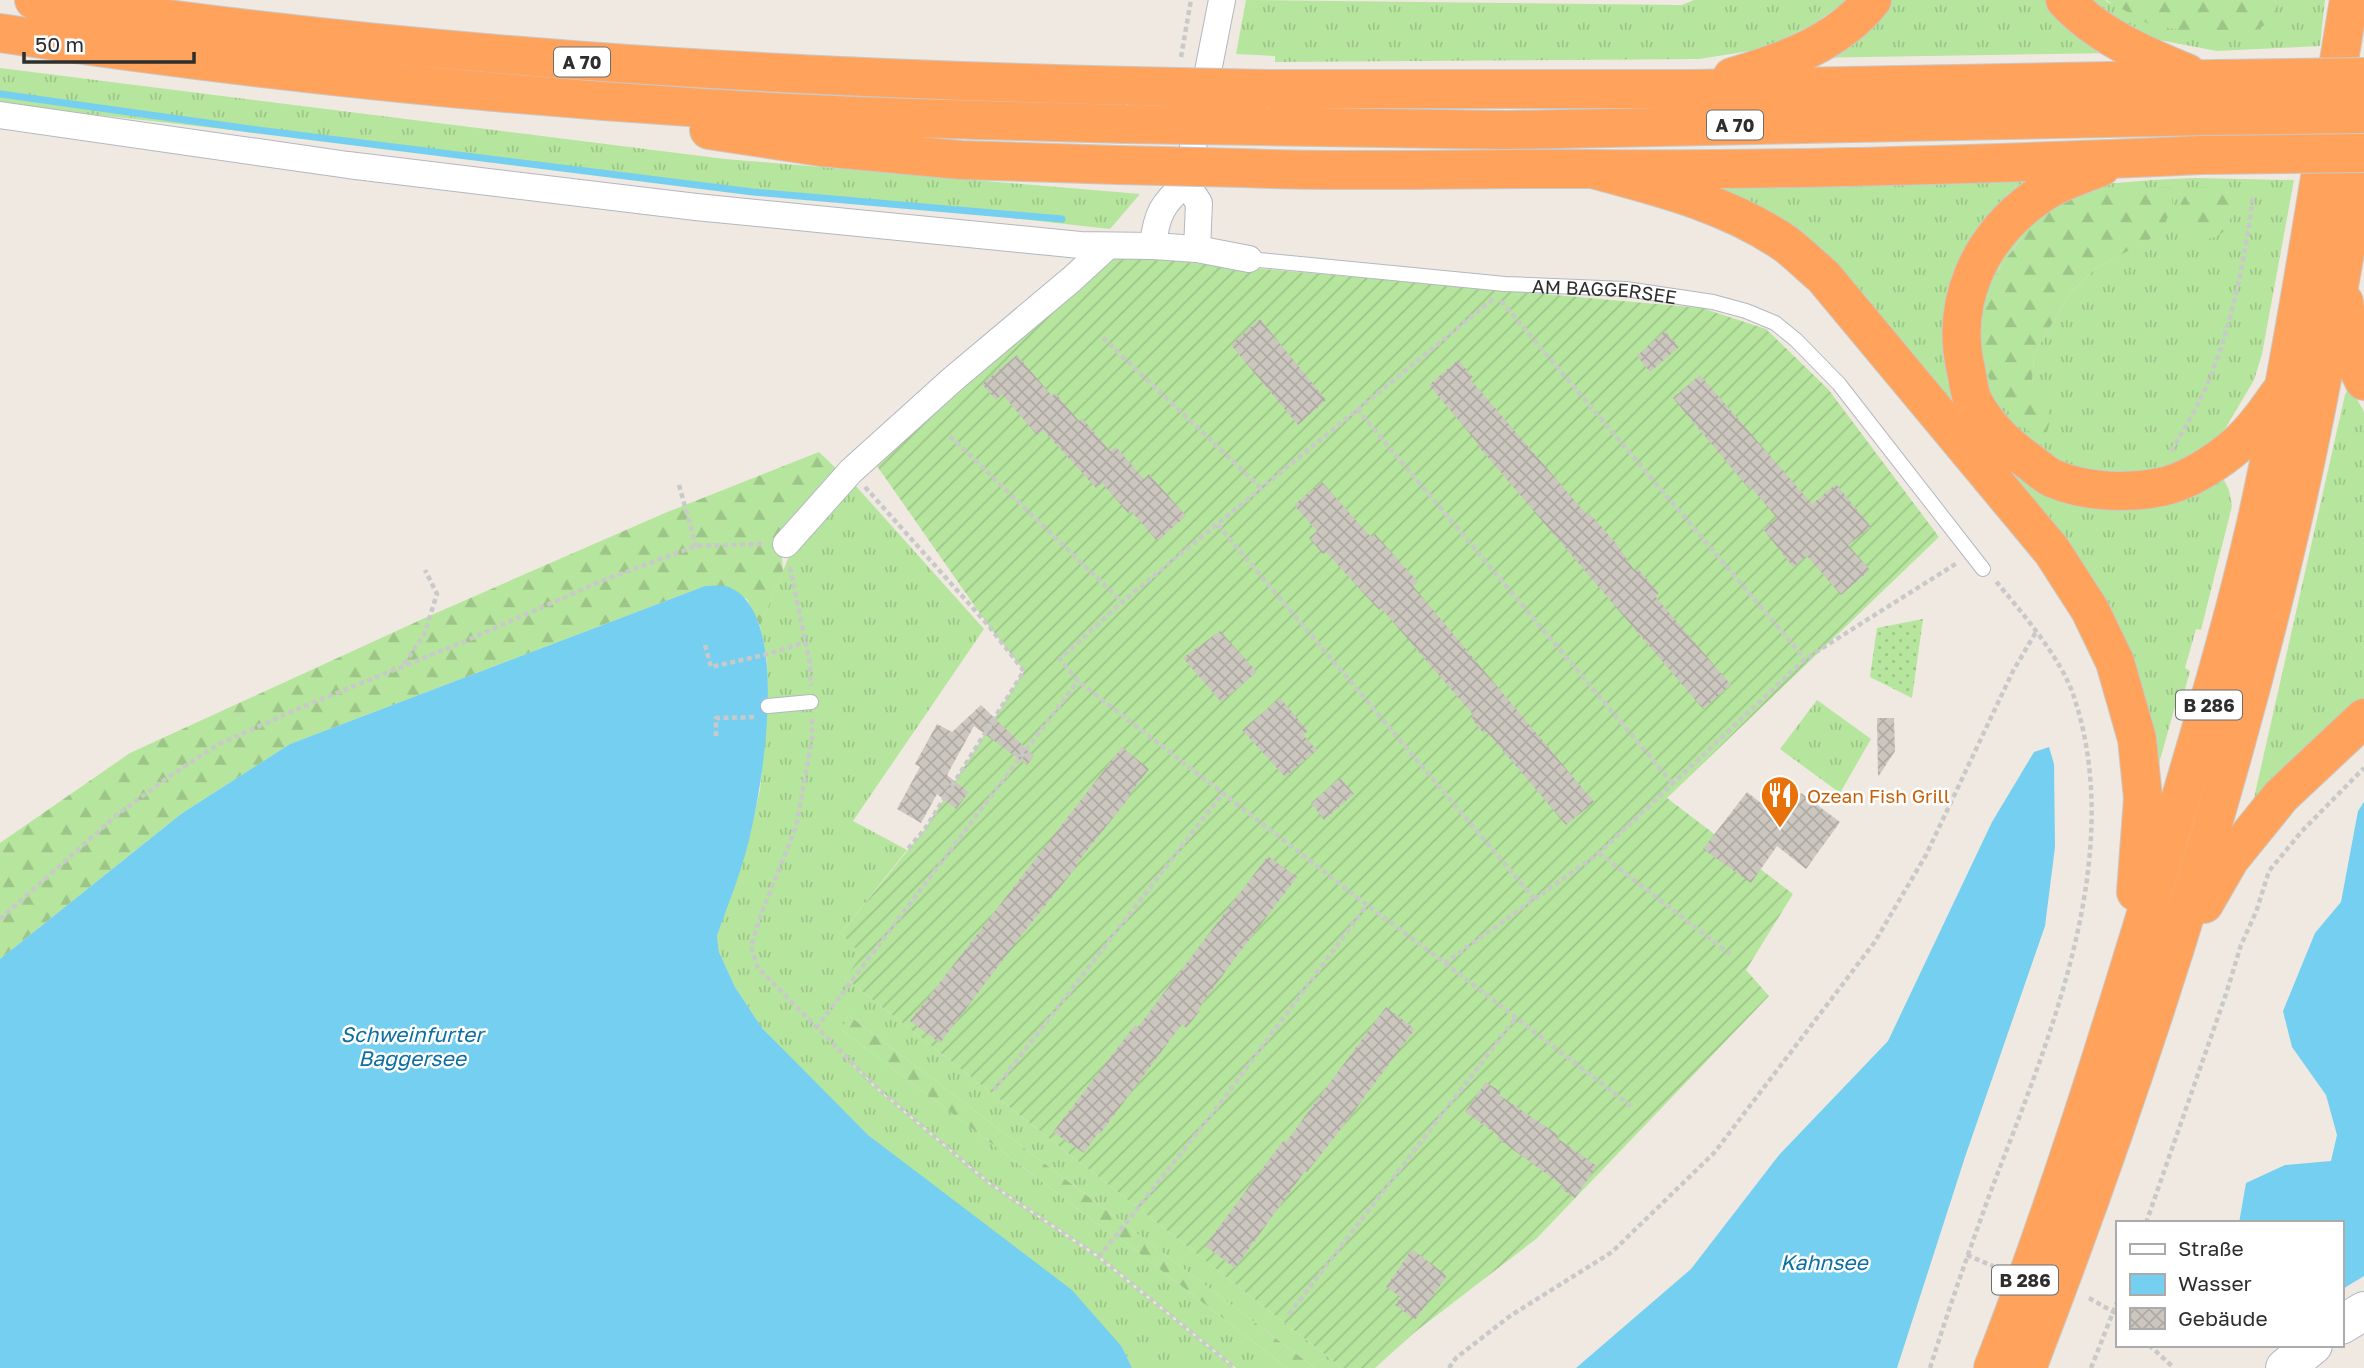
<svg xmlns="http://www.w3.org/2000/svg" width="2364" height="1368" viewBox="0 0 2364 1368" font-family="'Golos Text',sans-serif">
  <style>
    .grass { fill: url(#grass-tufts); fill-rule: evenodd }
    .forest { fill: url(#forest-firs) }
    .park { fill: url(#park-dots) }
    .garden { fill: url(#garden-furrows) }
    .water { fill: #75cff0 }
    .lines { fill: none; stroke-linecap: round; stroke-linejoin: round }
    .stream { stroke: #75cff0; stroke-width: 7 }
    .building { fill: url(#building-cross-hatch) }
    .lane-casing { stroke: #b4b7c1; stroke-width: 16 }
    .street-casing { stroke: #b4b7c1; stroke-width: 28 }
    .secondary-casing { stroke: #b4b7c1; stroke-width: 40 }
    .highway-casing { stroke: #c9c9c9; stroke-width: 40 }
    .path { stroke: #c9c9c9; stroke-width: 4.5; stroke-dasharray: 5 3.5; stroke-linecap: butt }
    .lane { stroke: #fff; stroke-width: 14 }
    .street { stroke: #fff; stroke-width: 26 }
    .secondary { stroke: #fff; stroke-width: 38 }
    .highway { stroke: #ffa35c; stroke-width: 38 }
    .highway-bridge-casing { stroke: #c9c9c9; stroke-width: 40; stroke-linecap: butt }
    .highway-bridge { stroke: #ffa35c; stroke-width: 38 }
    .labels { text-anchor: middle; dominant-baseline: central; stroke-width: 5; stroke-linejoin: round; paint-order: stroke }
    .shield { fill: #fff; stroke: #6d6d6d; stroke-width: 2 }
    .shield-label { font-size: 18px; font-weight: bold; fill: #2e2e2e }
    .street-label { font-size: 19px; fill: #2e2e2e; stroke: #fff }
    .food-label { font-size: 19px; fill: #c56008; stroke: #fff; text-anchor: start }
    .water-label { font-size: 21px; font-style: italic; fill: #0d6fa3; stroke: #fff }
  </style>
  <defs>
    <pattern id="grass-tufts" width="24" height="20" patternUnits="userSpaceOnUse" patternTransform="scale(1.75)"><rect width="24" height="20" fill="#b6e59e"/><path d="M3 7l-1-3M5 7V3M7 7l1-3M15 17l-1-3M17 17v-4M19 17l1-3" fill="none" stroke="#9dc588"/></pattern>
    <pattern id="forest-firs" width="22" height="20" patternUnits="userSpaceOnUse" patternTransform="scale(1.75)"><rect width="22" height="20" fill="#b6e59e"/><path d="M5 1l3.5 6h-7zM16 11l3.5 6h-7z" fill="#9dc588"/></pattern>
    <pattern id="park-dots" width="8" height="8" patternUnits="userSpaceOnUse" patternTransform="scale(1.75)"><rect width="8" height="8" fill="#b6e59e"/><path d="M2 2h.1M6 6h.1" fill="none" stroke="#9dc588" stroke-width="1.8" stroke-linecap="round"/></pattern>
    <pattern id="garden-furrows" width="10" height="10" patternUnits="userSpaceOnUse" patternTransform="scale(1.75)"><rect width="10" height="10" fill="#b6e59e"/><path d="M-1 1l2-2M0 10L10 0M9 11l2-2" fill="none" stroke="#9dc588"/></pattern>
    <pattern id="building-cross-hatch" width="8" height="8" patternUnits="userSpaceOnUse" patternTransform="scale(1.75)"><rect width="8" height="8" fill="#cbc7bf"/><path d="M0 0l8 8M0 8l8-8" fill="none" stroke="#afaba4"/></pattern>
  </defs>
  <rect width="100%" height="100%" fill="#efe9e1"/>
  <g class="grass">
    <path d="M1246 0 1682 5 1694 0H1848L1812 25 1762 49 1699 59 1275 62V56L1236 54Z"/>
    <path d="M1878 0H2053L2118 53 1805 58Z"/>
    <path d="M2083 0H2105L2109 3 2277 6 2275 0H2325L2320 46 2217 51 2143 37Z"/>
    <path d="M0 68 725 159 1140 194 1110 229 0 104Z"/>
    <path d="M2194 178 2294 180 2262 354 2254 380 2225 429 2208 447 2175 465 2113 478 2051 462 1990 402 1974 318 1995 251 2080 186 2152 180ZM2160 233 2095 269 2070 293 2034 354 2032 385 1987 298 1999 268 2022 237Z"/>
    <path d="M1690 180 2025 181 1990 214 1946 340 2044 488 2222 476 2229 490 2232 506 2201 630 2196 629 2185 668 2190 671 2181 704 2176 703 2156 774 2147 721 1912 354Z"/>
    <path d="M2352 390 2364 412V698L2285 770 2252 807 2345 395 2347 391Z"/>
    <path d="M855 485 984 629 853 821 907 850 841 933 863 955 845 978 1342 1368H1315L848 1015 842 1030 1115 1237 1117 1236 1287 1368H1236L1099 1256 989 1182 874 1085 838 1050 873 1086 989 1184 1098 1258 1234 1368H1132L1122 1347 868 1135 817 1085 762 1028 735 987 719 952 717 936 748 842 760 790 768 706 767 660 760 626 797 537Z"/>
    <path d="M1817 700 1871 739 1840 793 1780 749Z"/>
  </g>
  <g class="forest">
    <path d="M2106 0H2275L2277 6 2273 20 2253 32 2221 39 2149 24Z"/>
    <circle cx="2205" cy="213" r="26"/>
    <path d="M2172 187V207L2161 233 2095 269 2070 293 2034 354 2032 385C2049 406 2056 415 2043 441 1981 403 1964 333 1999 269 2003 261 2010 254 2015 247 2023 235 2034 219 2046 211 2082 188 2131 189 2172 187Z"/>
    <path d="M819 452 845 477 780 534 783 571 760 626 747 599 705 586 290 744 181 814 0 959V843L130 753 427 617 665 513Z"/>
    <path d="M848 1015 1315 1368H1287L1117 1236 1115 1237 842 1030Z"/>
  </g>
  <path class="park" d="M1923 619 1912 698 1870 677 1877 628Z"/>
  <path class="garden" d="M1107 255 1702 308 1766 329 1828 389 1939 537 1667 798 1793 894 1746 970 1769 996 1536 1239 1415 1332 1375 1368H1342L845 978 862 955 841 933 925 829 1024 671 988 625 877 466 882 447Z"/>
  <g class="water">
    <path d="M705 586C713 586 724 584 731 588 792 617 762 787 749 840 741 873 728 904 717 936L719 952 735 987 762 1028 868 1135 1072 1290 1122 1347 1132 1368H0V959L181 814 290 744Z"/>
    <path d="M2049 747 2054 764 2055 847 2045 926 1965 1157 1897 1368H1576L1691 1269 1779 1155 1888 1041 1992 822 2034 752Z"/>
    <path d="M2364 802V1276L2341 1290V1223H2239L2246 1183 2285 1165 2331 1161 2337 1135 2326 1095 2292 1047 2283 1011 2315 933 2341 902 2358 811Z"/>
  </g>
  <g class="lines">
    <path class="stream" d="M0 94 250 129 753 192 1062 219"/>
  </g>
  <g class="building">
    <path d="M1260 319 1326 400 1298 425 1231 345Z"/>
    <path d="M1665 331 1679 347 1650 372 1637 356Z"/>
    <path d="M1017 355 1052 396 1055 393 1079 421 1082 418 1110 451 1116 447 1144 479 1149 474 1186 516 1157 541 1131 511 1128 513 1102 483 1096 488 1043 430 1037 435 1002 394 996 400 982 384Z"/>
    <path d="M1458 360 1473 377 1470 379 1533 452 1587 515 1589 513 1616 543 1635 571 1638 569 1659 593 1655 596 1731 685 1703 709 1479 447 1480 446 1429 385Z"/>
    <path d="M1700 375 1812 504 1836 484 1871 527 1848 545 1870 570 1841 595 1807 556 1793 567 1763 529 1777 518 1751 487 1749 489 1673 398Z"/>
    <path d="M1322 482 1371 537 1375 534 1418 582 1413 586 1594 802 1566 825 1487 732 1484 734 1471 718 1474 716 1381 608 1379 610 1326 552 1323 554 1309 538 1317 531 1294 505Z"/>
    <path d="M1220 631 1257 672 1221 702 1183 658Z"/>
    <path d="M1280 698 1308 731 1303 735 1317 750 1285 777 1242 730Z"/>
    <path d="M981 705 1034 756 1027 765 974 726 947 775 969 792 956 809 937 794 921 823 897 809 920 767 915 764 937 724 952 732Z"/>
    <path d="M1877 718H1894L1895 751 1878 777Z"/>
    <path d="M1122 747 1149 769 1128 796 1130 797 1076 864 1078 865 1024 932 940 1043 910 1021Z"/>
    <path d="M1340 778 1354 794 1324 820 1311 803Z"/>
    <path d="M1747 792 1781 819 1801 793 1840 822 1806 869 1777 846 1751 883 1703 849Z"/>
    <path d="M1268 856 1297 877 1236 957 1198 1009 1200 1011 1186 1028 1182 1024 1100 1134 1098 1133 1084 1153 1053 1132 1135 1025 1138 1027Z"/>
    <path d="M1386 1007 1415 1029 1334 1138 1307 1172 1305 1171 1235 1268 1205 1246 1262 1169 1284 1140 1286 1142Z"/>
    <path d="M1486 1082 1501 1092 1499 1095 1558 1135 1557 1138 1597 1166 1575 1198 1560 1188 1562 1185 1497 1138 1499 1136 1465 1112Z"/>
    <path d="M1412 1249 1447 1276 1415 1320 1395 1305 1401 1297 1386 1287Z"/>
  </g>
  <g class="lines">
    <g class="lane-casing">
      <g id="lane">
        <path id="s1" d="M1249 259 1505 284 1626 289 1713 302 1746 311 1775 323 1796 340 1839 384 1983 569"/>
        <path d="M768 706 811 702"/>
      </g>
    </g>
    <g class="street-casing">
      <g id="street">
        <path d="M0 115 348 165 696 207 1080 245 1153 246 1197 249 1249 259"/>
        <path d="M1186 183 1199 203 1197 249"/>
        <path d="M1153 246C1156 214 1163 203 1186 183L1222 0"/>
        <path d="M786 544 851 471 953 379 1072 279 1108 246"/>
      </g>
    </g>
    <g class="secondary-casing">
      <g id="secondary">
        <path d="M2341 1325 2364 1311"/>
        <path d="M2285 1368 2313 1345"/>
      </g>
    </g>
    <g class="highway-casing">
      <g id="highway">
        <path d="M34 0C398 56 765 77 1133 86"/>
        <path d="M2065 0C2097 35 2143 55 2187 73"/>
        <path d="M0 33C228 67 458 92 689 107 834 117 980 120 1126 124"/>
        <path d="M1732 77C1783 62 1838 43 1872 0"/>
        <path d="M1269 89H1692L2215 79"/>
        <path d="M1260 126 1507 130 2209 116"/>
        <path d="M709 130 821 147 961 160 1118 165"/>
        <path d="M2101 167C2078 176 2053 184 2034 199 1979 239 1950 303 1966 370 1968 380 1969 392 1973 401 1986 426 2007 446 2030 462 2037 467 2044 474 2052 478 2084 492 2126 494 2161 487 2185 482 2212 465 2231 450 2250 435 2265 414 2279 394"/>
        <path d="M1242 168C1359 173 1475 168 1592 169 1795 171 1999 164 2202 155"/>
        <path d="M1592 169C1659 187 1728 204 1786 244 1799 254 1811 266 1823 276L2052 551 2090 610 2115 662 2137 739 2143 798 2136 892"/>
        <path d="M2344 302C2348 328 2351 358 2364 381"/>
        <path d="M2204 904 2230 859 2281 796 2364 718"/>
        <path d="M1993 1368C2057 1204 2109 1036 2160 868 2194 752 2230 637 2257 519 2295 347 2320 173 2349 0"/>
        <path d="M2027 1368C2132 1096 2224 815 2290 531 2320 402 2342 271 2364 141"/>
      </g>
    </g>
    <g class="path">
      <path d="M1181 57 1191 0"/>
      <path d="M1493 299 1122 602 1060 659 1078 681 1367 905 1445 963 1599 853 1805 659 1957 563"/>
      <path d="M1501 301 1805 659"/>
      <path d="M1103 338 1261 488"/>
      <path d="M1357 409 1673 784"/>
      <path d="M950 436 1122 602"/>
      <path d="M2171 451C2186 426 2203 398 2213 370 2234 315 2245 256 2253 198"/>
      <path d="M679 485 696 546"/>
      <path d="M865 487 988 625 1024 671 925 829 907 850"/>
      <path d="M1218 525 1536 901"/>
      <path d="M790 567 810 664 811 686"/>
      <path d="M705 645 711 667 768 654 806 642"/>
      <path d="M404 664 424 635 437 594 425 570"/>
      <path d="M812 719V739L796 827 760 917 751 947 758 968 874 1085 989 1183 1099 1257 1235 1368"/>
      <path d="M716 736V718L756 717"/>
      <path d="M1599 853 1730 954"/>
      <path d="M0 919 118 814 167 778 219 744 302 707 456 645 604 580 696 546 766 544"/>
      <path d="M1445 963 1632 1107"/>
      <path d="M816 1028 1078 681"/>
      <path d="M994 1090 1223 793"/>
      <path d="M2146 1223 2226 994 2241 945 2256 912 2269 871 2302 831 2364 768"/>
      <path d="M1967 1255 1993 1266"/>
      <path d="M1099 1257 1213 1113 1367 905"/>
      <path d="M2089 1298 2117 1314"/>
      <path d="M1289 1314 1516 1018"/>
      <path d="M2149 1345 2174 1368"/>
      <path d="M1449 1368 1456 1358 1510 1316 1612 1252 1714 1153 1874 943 1926 855 2013 671 2036 632"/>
      <path d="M1930 1368C1949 1308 1970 1248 1992 1188 2049 1039 2127 857 2074 697 2062 659 2020 610 1994 579"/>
      <path d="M2091 1368 2117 1302"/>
    </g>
    <use href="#lane" class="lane"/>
    <use href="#street" class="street"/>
    <use href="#secondary" class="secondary"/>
    <use href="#highway" class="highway"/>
    <g class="highway-bridge-casing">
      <g id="highway-bridge">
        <path d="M2215 79 2364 77"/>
        <path d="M1133 86 1269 89"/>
        <path d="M2209 116 2364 114"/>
        <path d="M1126 124 1260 126"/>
        <path d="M2202 155 2364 153"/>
        <path d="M1118 165 1242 168"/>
      </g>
    </g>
    <use href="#highway-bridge" class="highway-bridge"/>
  </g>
  <defs>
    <g id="restaurant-pin" transform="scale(2.0125)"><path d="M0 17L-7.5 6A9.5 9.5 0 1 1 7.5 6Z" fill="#e8710a" stroke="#fff"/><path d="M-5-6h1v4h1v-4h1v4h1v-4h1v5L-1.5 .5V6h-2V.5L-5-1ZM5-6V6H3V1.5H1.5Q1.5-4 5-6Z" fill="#fff"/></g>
  </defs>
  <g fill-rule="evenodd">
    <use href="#restaurant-pin" x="1780" y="795"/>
  </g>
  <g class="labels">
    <g class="shield">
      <rect x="554" y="47.5" width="56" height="29" rx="5"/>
      <rect x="1707" y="110.5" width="56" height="29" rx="5"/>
      <rect x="2176" y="690.5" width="66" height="29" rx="5"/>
      <rect x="1992" y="1265.5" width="66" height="29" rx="5"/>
    </g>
    <g class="shield-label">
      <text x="582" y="62">A 70</text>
      <text x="1735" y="125">A 70</text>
      <text x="2209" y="705">B 286</text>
      <text x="2025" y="1280">B 286</text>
    </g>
    <g class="street-label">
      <text stroke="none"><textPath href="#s1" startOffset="357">AM BAGGERSEE</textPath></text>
    </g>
    <g class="food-label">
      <text x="1807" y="795">Ozean Fish Grill</text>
    </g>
    <g class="water-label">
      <text x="412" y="1034">Schweinfurter<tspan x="412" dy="24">Baggersee</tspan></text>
      <text x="1824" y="1262">Kahnsee</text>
    </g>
  </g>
  <rect x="2116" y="1221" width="228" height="126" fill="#ffffff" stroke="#ababab" stroke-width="2"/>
  <rect x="2130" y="1244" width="35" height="10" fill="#ffffff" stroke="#ababab" stroke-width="2"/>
  <text x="2178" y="1256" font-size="21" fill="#2e2e2e">Straße</text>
  <rect x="2130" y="1274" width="35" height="21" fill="#75cff0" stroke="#ababab" stroke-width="2"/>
  <text x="2178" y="1291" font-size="21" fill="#2e2e2e">Wasser</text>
  <rect x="2130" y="1308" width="35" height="21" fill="url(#building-cross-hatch)" stroke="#ababab" stroke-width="2"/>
  <text x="2178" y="1326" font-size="21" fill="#2e2e2e">Gebäude</text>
  <path d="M24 52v10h170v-10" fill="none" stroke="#2e2e2e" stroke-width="3.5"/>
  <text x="35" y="52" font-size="21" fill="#2e2e2e" stroke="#ffffff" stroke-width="5" paint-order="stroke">50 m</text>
</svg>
